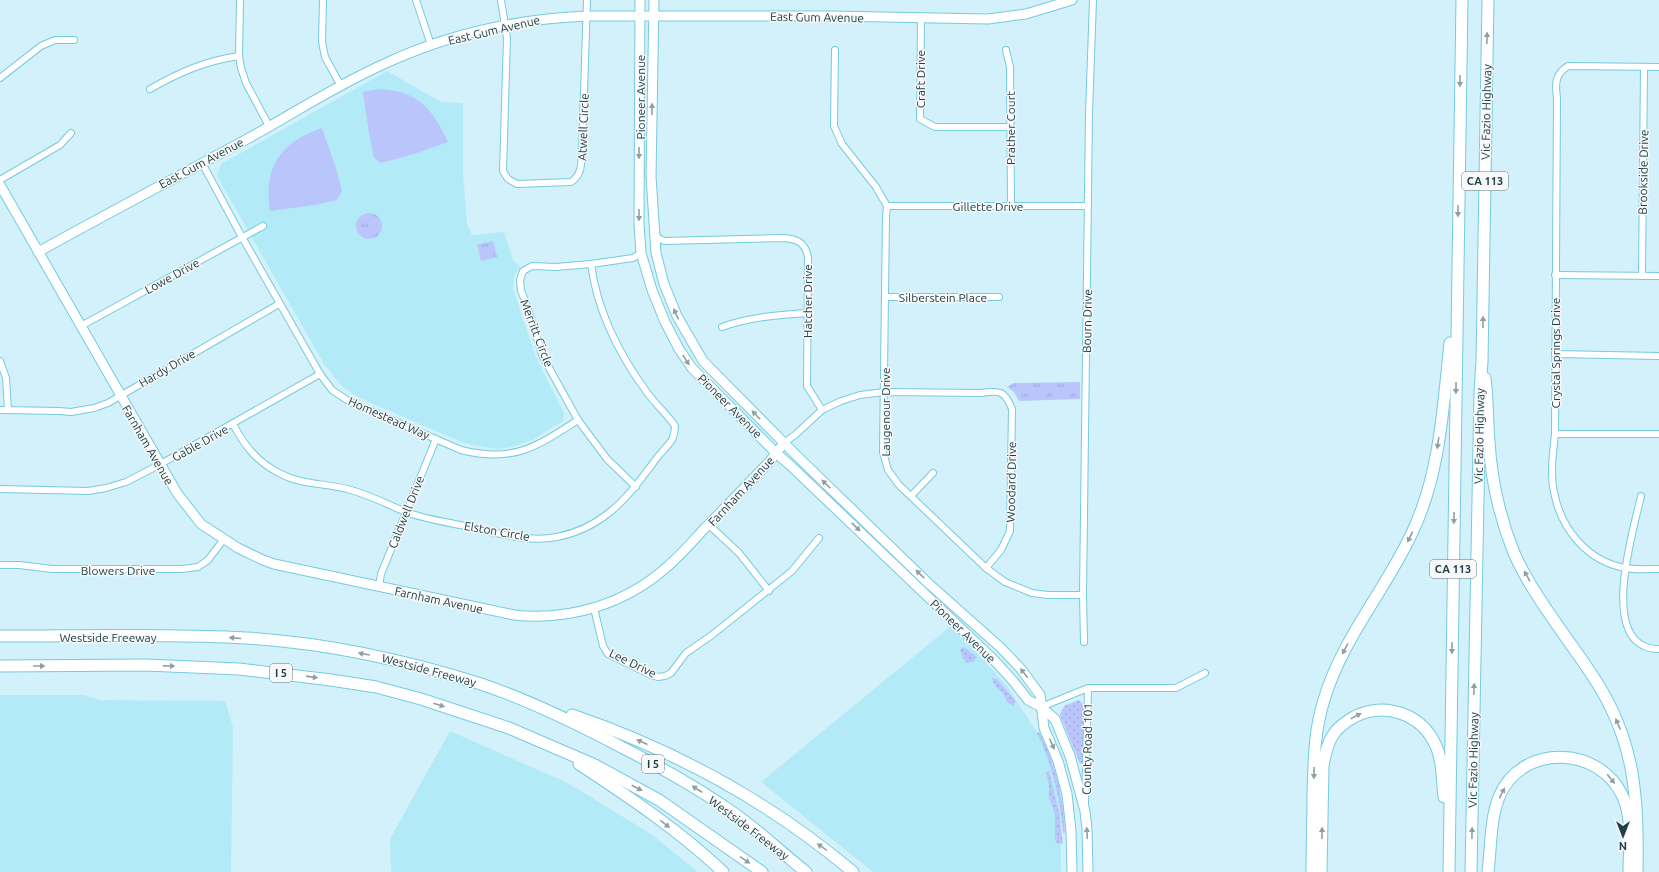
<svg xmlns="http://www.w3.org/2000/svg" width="1659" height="872" viewBox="0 0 1659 872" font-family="Ubuntu,sans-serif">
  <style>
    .built { fill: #b3eaf7 }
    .grass { fill: url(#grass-dots) }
    .park { fill: url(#park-tufts) }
    .pitch { fill: #bac6fb }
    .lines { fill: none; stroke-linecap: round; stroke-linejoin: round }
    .street-casing { stroke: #75cbdf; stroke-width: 8 }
    .secondary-casing { stroke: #75cbdf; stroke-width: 11 }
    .highway-casing { stroke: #75cbdf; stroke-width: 13 }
    .street { stroke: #fff; stroke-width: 6 }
    .secondary { stroke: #fff; stroke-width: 9 }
    .highway { stroke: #fff; stroke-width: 11 }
    .oneway { fill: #8ea0a4 }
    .labels { text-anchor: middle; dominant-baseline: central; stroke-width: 3; stroke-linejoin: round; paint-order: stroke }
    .shield { fill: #f8f8f8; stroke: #5f787e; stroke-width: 1 }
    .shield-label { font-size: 11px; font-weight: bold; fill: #1d4149 }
    .street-label { font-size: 12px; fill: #1d4149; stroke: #f8f8f8 }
  </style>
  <defs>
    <pattern id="grass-dots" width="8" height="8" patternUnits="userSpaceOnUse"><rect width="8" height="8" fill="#bac6fb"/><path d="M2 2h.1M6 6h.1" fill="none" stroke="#9fabd9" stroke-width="1.8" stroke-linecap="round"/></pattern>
    <pattern id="park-tufts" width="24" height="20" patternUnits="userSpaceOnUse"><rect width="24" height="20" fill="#bac6fb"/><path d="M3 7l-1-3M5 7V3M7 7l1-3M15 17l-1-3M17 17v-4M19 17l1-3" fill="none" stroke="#9fabd9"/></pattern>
  </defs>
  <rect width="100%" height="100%" fill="#d2f1fa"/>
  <g class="built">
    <path d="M387 71 441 102 463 103V172L467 224 472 235 504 232 513 260 520 267 514 276 513 289 536 357 564 413 563 421 532 440 512 447 497 449 472 445 459 441 369 402 354 395 341 385 324 364 217 176 221 164Z"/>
    <path d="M952 625 1007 686 1049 751 1061 814V872H873L761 782Z"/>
    <path d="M0 695H83L100 700 225 701 233 727 231 872H0Z"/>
    <path d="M450 731 561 780 576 788 651 834 698 872H391L390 839Z"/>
  </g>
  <g class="grass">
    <path d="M964 647 977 657 974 661 967 663 963 658 960 650Z"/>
    <path d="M992 678 997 679 1015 700 1014 706 1007 702 1003 693 995 686Z"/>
    <path d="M1079 700 1083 704 1084 710V762L1080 764 1060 715 1064 706Z"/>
    <path d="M1039 732C1055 763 1064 798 1065 833H1063C1060 798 1052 764 1037 733Z"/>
    <path d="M1049 771 1059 813 1063 844 1057 843 1055 840V814L1049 797V785L1046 772Z"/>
  </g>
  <g class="park">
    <circle cx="369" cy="226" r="13"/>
    <path d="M493 241 497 257 481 261 477 245Z"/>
    <path d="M1080 382V399L1019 401 1014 392 1007 387 1014 383Z"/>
  </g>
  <g class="pitch">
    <path d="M379 89C419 91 432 109 448 142L417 153 381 163 374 158 369 134 363 92Z"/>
    <path d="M322 128 336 168 342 191 337 200 314 205 270 211C263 166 281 142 322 128Z"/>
  </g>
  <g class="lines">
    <g class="street-casing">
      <g id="street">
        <path d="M240 0 239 56 241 68 246 83 269 126"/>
        <path d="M323 0 322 42 325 57 341 86"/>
        <path d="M416 0 431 45"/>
        <path d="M501 0 507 38 503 171 508 179 517 184 571 182C581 175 581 167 582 155L587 0"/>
        <path d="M921 19 920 119 935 127H1010"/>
        <path d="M835 50 834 126 842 144 876 187 887 206"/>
        <path d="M1006 50 1010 67 1011 206"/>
        <path d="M1659 67 1568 66C1555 74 1555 84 1557 98L1555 434C1553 453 1550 474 1554 492 1561 529 1587 561 1625 568 1636 570 1648 569 1659 569"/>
        <path d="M0 78 41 46 55 40H74"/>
        <path d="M150 89C180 72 205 61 239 56"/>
        <path d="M202 163 242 237 320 374 332 390 350 402 461 450C514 463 536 447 578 420"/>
        <path d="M0 180 60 145 71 133"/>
        <path d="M887 206 886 216 883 452 888 470 899 485 986 568 1005 582 1032 593 1048 595H1083"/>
        <path d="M887 206H1088"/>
        <path d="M655 236 664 241 780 238C795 238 805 241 808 257L807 386 822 410"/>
        <path d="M1555 275 1659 276"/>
        <path d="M1642 276 1644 67"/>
        <path d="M886 297H999"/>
        <path d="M81 326 263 226"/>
        <path d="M722 327C750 317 778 315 807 313"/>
        <path d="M1555 354 1659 356"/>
        <path d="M0 361 6 378 8 410"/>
        <path d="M0 410 59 411 71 412 94 408 108 403 279 304"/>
        <path d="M233 424C244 445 257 462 279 473 301 485 324 483 347 489 368 494 386 504 406 512 425 519 445 522 465 526 495 532 527 543 557 537 598 529 624 503 647 471 652 465 656 458 662 452 671 441 674 441 675 426 667 414 655 404 646 391 619 354 597 310 591 264"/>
        <path d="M1555 434H1659"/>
        <path d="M784 443 795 435 822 410 841 401 860 395 884 392 981 393C1000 390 1005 391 1012 409L1010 531 1001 550 986 568"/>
        <path d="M636 487 607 459 578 420 543 357 525 300 521 291 520 280 523 271 532 266 556 267 591 264 633 258 641 253"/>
        <path d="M0 489 88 491 106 488 126 482 159 465 320 374"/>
        <path d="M911 496 933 473"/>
        <path d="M1641 496C1634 528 1603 628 1644 646 1648 648 1654 649 1659 649"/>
        <path d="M709 525 739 553 769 591"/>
        <path d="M0 565H19L52 569H182L198 567 208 560 224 539"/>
        <path d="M379 587 381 574 436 439"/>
        <path d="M594 608 603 646 608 654 651 675 658 677 665 676 671 673 686 653 712 635 792 571 819 538"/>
        <path d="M1084 642 1083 595 1089 113 1093 0"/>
        <path d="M1041 707 1088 688H1176L1205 673"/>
        <path d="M1085 803 1088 688"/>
      </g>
    </g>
    <g class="secondary-casing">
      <g id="secondary">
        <path d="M640 0 639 224 641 253 652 290 665 322 679 349 692 368 776 453 791 466 994 660 1014 682 1028 700 1041 707 1055 719 1070 756 1085 811 1087 829 1088 872"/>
        <path d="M654 0 651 176 656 253 664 284 677 316 703 361 797 456 928 583 1000 647 1021 669 1040 695 1044 728 1058 761 1067 794 1071 831 1072 872"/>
        <path d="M0 185 177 493 201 524 238 548 263 560 274 564 514 615C570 621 626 604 668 566 681 555 692 542 704 529 726 507 748 484 770 461L784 443"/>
        <path d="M38 252C108 213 179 176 249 138 294 113 337 85 384 64 448 34 517 19 587 16H831L988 19 1026 14 1072 0"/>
      </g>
    </g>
    <g class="highway-casing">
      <g id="highway">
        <path d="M1485 378C1488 399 1487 420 1489 441 1491 479 1500 518 1514 553 1533 596 1568 638 1594 678 1636 742 1638 798 1637 872"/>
        <path d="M0 636C75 636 151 634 226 637 312 640 399 658 481 684 532 701 580 725 627 750 664 769 701 790 735 814 760 832 782 853 806 872"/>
        <path d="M0 666 146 665 239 669 331 680 376 687 421 699 509 728 595 765 659 800 762 872"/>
        <path d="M572 715C674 750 770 802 853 872"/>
        <path d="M579 764C629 797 680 831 723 872"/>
        <path d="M1312 872C1312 846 1313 820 1313 793 1314 762 1314 731 1324 700 1342 639 1384 592 1411 535 1440 476 1443 408 1450 343"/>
        <path d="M1321 872 1323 766C1325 755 1327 744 1333 735 1338 727 1347 721 1354 717 1385 701 1422 714 1436 746 1443 761 1442 781 1444 797"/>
        <path d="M1449 872 1462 0"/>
        <path d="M1471 872 1480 393 1482 361 1488 0"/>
        <path d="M1488 872C1491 848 1490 820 1499 797 1521 743 1600 745 1623 797 1633 819 1629 848 1629 872"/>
      </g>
    </g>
    <use href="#street" class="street"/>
    <use href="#secondary" class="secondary"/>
    <use href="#highway" class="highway"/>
  </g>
  <defs><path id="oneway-solid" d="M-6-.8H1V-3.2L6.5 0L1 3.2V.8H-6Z"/></defs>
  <g class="oneway">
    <use href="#oneway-solid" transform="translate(1487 38) rotate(-89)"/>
    <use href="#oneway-solid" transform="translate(1460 81) rotate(91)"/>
    <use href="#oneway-solid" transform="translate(652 109) rotate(-89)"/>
    <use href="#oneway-solid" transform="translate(639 153) rotate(90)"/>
    <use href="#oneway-solid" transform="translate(1458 211) rotate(91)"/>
    <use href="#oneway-solid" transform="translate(639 215) rotate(90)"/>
    <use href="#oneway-solid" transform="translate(676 314) rotate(-115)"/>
    <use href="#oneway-solid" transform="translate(1483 322) rotate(-89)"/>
    <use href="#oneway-solid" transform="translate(686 360) rotate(57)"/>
    <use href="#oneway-solid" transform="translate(1456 388) rotate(91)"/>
    <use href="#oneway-solid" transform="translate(756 415) rotate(-134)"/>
    <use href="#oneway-solid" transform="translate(1438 443) rotate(98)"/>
    <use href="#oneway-solid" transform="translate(826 484) rotate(-136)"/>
    <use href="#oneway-solid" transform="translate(1454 518) rotate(91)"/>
    <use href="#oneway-solid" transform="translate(856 527) rotate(44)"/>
    <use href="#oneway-solid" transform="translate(1410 537) rotate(116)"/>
    <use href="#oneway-solid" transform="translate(920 574) rotate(-136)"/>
    <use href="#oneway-solid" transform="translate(1527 576) rotate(-119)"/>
    <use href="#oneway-solid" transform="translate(235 638) rotate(-175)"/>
    <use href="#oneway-solid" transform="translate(1452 648) rotate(91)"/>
    <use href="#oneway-solid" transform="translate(1345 649) rotate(118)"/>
    <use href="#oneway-solid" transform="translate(364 654) rotate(-170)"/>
    <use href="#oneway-solid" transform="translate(39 666)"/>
    <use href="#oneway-solid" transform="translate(169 666) rotate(1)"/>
    <use href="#oneway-solid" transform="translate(1024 673) rotate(-128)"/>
    <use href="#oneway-solid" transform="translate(312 677) rotate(8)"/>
    <use href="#oneway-solid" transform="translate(1474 689) rotate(-89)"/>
    <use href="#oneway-solid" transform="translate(439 705) rotate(17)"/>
    <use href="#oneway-solid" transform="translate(1356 716) rotate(-28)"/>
    <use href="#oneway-solid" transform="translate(1618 724) rotate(-114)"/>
    <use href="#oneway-solid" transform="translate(642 742) rotate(-156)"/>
    <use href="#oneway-solid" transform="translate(1052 744) rotate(66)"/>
    <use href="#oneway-solid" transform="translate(1314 773) rotate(91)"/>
    <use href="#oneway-solid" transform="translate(1611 779) rotate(51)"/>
    <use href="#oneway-solid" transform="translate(637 788) rotate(28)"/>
    <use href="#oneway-solid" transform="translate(697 789) rotate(-147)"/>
    <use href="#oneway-solid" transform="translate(1502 793) rotate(-63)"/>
    <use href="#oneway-solid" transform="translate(665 824) rotate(38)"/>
    <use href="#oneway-solid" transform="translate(1087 833) rotate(-93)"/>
    <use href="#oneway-solid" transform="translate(1322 833) rotate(-89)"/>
    <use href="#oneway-solid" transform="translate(1472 833) rotate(-89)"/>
    <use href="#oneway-solid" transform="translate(822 847) rotate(-145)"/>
    <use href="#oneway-solid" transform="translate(745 860) rotate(35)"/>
  </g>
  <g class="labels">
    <g class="shield">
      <rect x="1462" y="172" width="46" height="18" rx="3"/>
      <rect x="1430" y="560" width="46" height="18" rx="3"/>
      <rect x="270" y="664" width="22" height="18" rx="3"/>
      <rect x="642" y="755" width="22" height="18" rx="3"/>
    </g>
    <g class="shield-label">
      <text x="1485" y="181">CA 113</text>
      <text x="1453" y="569">CA 113</text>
      <text x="281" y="673">I 5</text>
      <text x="653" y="764">I 5</text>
    </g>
    <g class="street-label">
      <text transform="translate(817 17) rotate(1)">East Gum Avenue</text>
      <text transform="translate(494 30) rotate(-13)">East Gum Avenue</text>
      <text transform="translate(920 79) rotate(-90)">Craft Drive</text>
      <text transform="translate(640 97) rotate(-90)">Pioneer Avenue</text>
      <text transform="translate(1486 112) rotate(-89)">Vic Fazio Highway</text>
      <text transform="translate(583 127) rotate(-88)">Atwell Circle</text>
      <text transform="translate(1010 128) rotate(-90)">Prather Court</text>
      <text transform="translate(201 163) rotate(-28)">East Gum Avenue</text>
      <text transform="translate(1643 172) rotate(-89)">Brookside Drive</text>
      <text x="988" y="206">Gillette Drive</text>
      <text transform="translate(172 276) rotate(-29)">Lowe Drive</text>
      <text x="943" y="297">Silberstein Place</text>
      <text transform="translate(807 301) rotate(-90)">Hatcher Drive</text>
      <text transform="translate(1087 321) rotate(-89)">Bourn Drive</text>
      <text transform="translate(537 333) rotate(69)">Merritt Circle</text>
      <text transform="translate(1555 353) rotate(-90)">Crystal Springs Drive</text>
      <text transform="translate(167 368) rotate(-30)">Hardy Drive</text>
      <text transform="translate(730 406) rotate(45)">Pioneer Avenue</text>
      <text transform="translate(885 412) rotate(-90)">Laugenour Drive</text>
      <text transform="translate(389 418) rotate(24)">Homestead Way</text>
      <text transform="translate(1479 436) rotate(-89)">Vic Fazio Highway</text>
      <text transform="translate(200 443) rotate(-29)">Gable Drive</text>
      <text transform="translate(148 445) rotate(60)">Farnham Avenue</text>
      <text transform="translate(1011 482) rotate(-89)">Woodard Drive</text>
      <text transform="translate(741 491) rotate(-47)">Farnham Avenue</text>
      <text transform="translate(406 512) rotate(-68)">Caldwell Drive</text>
      <text transform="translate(497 531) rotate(10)">Elston Circle</text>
      <text x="118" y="570">Blowers Drive</text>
      <text transform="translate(439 600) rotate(12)">Farnham Avenue</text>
      <text transform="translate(963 631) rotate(44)">Pioneer Avenue</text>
      <text x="108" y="637">Westside Freeway</text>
      <text transform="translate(633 663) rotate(26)">Lee Drive</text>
      <text transform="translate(429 670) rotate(15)">Westside Freeway</text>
      <text transform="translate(1087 749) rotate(-89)">County Road 101</text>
      <text transform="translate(1473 760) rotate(-89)">Vic Fazio Highway</text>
      <text transform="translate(749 828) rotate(37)">Westside Freeway</text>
    </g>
  </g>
  <g transform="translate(1623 836) rotate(180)" stroke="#f8f8f8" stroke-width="3" paint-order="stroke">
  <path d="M0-3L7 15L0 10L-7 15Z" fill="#1d4149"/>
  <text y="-6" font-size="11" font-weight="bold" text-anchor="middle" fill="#1d4149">N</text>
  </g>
</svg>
